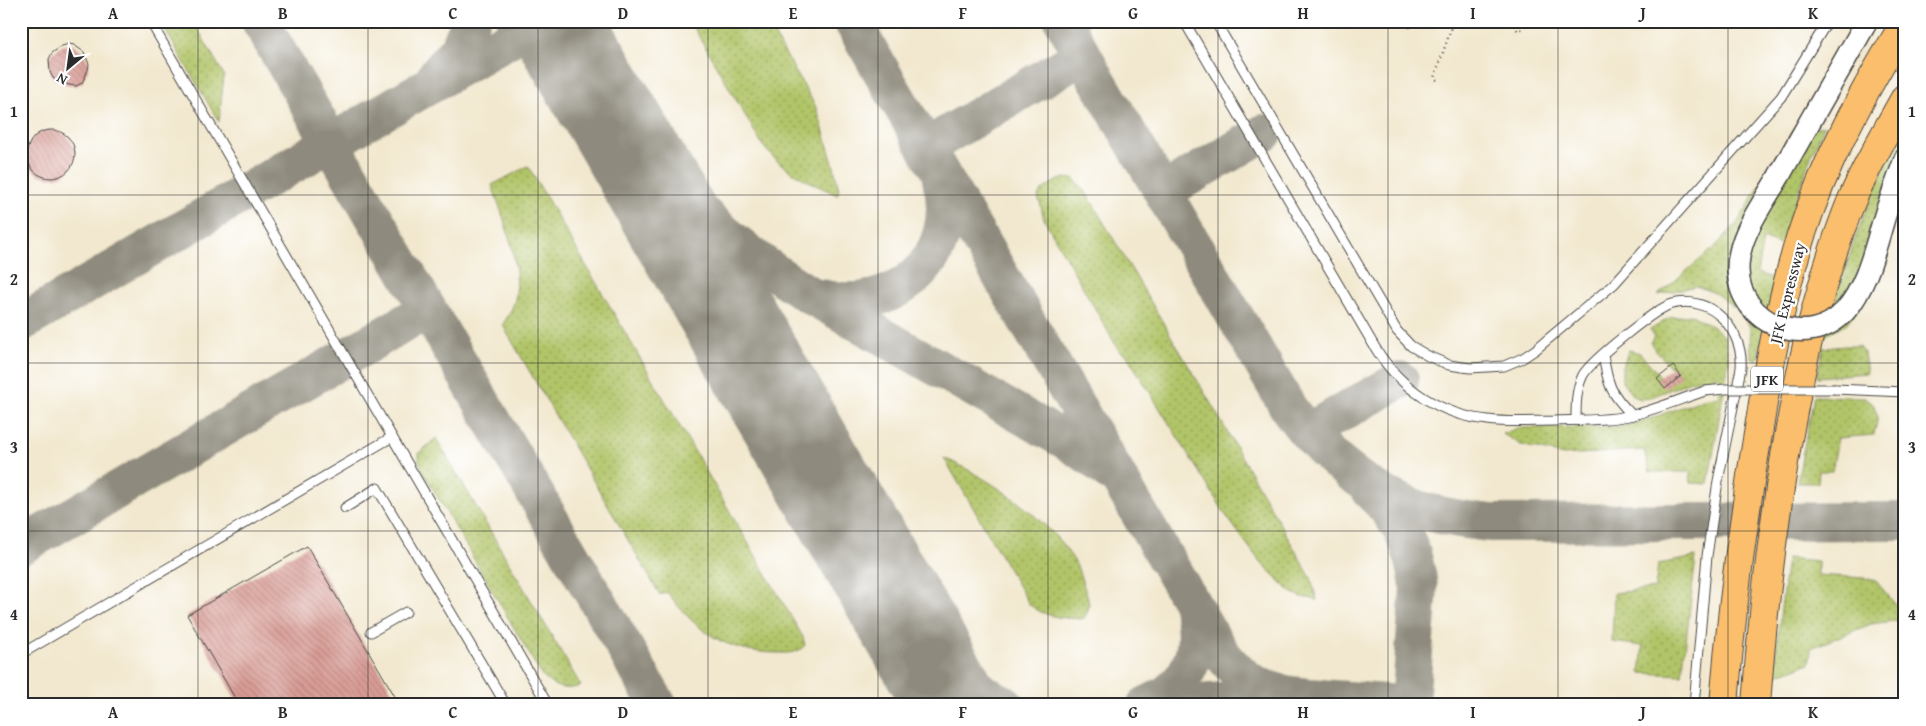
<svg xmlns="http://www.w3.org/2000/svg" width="1926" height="726" viewBox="0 0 1926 726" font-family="'Gentium Book Plus',serif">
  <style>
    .grass { fill: url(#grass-dots); stroke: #6e784a }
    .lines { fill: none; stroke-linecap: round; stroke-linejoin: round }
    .taxiway { stroke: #8e8a7d; stroke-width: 38 }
    .runway { stroke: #8e8a7d; stroke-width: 95 }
    .building { fill: url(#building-back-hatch) }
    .service-casing { stroke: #494744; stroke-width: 11 }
    .tertiary-casing { stroke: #494744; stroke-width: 24 }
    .motorway-casing { stroke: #494744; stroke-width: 30 }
    .path { stroke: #494744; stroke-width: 2.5; stroke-dasharray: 1 4; stroke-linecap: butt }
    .service { stroke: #fff; stroke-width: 9 }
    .tertiary { stroke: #fff; stroke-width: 21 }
    .motorway { stroke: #fabe6d; stroke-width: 28 }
    .service-bridge-casing { stroke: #494744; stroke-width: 11; stroke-linecap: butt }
    .tertiary-bridge-casing { stroke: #494744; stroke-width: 24; stroke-linecap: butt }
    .service-bridge { stroke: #fff; stroke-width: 9 }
    .tertiary-bridge { stroke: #fff; stroke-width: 21 }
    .grid { fill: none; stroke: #2b2b2b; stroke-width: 1; stroke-opacity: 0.55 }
    .labels { text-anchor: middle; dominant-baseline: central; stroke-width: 4.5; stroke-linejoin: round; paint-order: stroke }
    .shield { fill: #fff; stroke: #6b6b6b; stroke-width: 1 }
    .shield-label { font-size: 15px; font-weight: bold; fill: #2b2b2b }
    .street-label { font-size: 16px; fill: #2b2b2b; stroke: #fff }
    .neatline { fill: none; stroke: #2b2b2b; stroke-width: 2 }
    .grid-label { font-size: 16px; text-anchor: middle; font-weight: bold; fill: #2b2b2b }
  </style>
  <defs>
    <pattern id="grass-dots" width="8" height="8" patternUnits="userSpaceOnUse" patternTransform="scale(1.25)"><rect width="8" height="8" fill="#b1c468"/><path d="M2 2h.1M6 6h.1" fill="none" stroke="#909f56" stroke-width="1.8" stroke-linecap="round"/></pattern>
    <pattern id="building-back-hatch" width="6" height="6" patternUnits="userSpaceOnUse" patternTransform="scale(1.25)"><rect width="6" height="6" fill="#da9d96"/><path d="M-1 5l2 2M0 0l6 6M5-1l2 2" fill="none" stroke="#b1807b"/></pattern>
  </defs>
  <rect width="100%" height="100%" fill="#fff"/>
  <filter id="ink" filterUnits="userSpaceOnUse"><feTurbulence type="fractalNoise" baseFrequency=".02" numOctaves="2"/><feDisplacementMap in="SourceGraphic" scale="10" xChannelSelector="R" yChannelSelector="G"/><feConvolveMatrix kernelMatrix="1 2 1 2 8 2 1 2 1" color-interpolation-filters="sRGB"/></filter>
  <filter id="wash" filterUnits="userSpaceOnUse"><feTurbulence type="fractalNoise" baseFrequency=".0096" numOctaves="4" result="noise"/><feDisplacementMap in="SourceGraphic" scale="20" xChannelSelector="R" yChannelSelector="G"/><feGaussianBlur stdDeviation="1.12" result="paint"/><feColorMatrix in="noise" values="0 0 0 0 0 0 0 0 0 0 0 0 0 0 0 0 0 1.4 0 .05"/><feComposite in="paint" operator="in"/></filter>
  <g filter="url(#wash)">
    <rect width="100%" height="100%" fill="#f2e8cf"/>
    <g class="grass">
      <path d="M160 21H193L224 75 219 122Z"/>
      <path d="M690 21H765L768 24 815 105 821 122 834 167 839 190 837 195C808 181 784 172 763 146Z"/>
      <path d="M1799 120 1815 128 1825 125 1809 161 1782 245 1763 239 1757 273 1775 279 1757 361 1751 358 1750 327 1738 310 1715 293 1696 286 1658 295 1715 247 1738 222Z"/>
      <path d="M1905 128V139L1879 205 1863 304 1845 325 1825 336C1841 281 1857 225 1882 172 1889 157 1895 142 1905 128Z"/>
      <path d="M528 166 803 637 805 645C798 654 788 653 777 653 725 652 697 632 667 592L660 595 506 331 503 324C508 316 513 308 515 299 522 265 503 217 492 185Z"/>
      <path d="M1064 178 1074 179 1087 194 1213 407 1311 578 1317 600 1302 597 1291 592 1260 562 1227 517 1126 354 1119 351 1044 219 1038 196C1044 186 1054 182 1064 178Z"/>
      <path d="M1692 315 1715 328 1724 337 1729 360 1708 484 1691 483 1690 472H1650L1644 450 1563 455 1521 445 1503 434 1517 428 1619 427 1646 420 1707 398 1719 396V376L1691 381 1649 398 1640 399 1632 395 1622 382V367L1629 350 1640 353 1667 384 1677 375 1650 343 1654 336 1650 330 1671 317Z"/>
      <path d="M1846 346H1859L1864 353 1867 373 1817 377 1823 348Z"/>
      <path d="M1814 396 1865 397 1873 403 1878 417 1874 435 1838 438 1832 471H1819L1818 483H1797Z"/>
      <path d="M436 438 581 686C565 691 554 688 542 676L422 470 419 461V453Z"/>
      <path d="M944 458C986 476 1045 516 1071 556 1077 564 1080 574 1083 584 1088 597 1093 607 1083 619 1063 618 1045 618 1029 604Z"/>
      <path d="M1696 557 1682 675 1640 673 1643 646 1612 642 1614 593 1655 588 1658 564Z"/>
      <path d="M1787 558 1818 561V575L1865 578 1876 581 1901 611V620L1871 624 1811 648 1810 663 1773 676Z"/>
    </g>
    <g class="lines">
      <g class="taxiway">
        <path d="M260 21 658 705"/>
        <path d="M560 21C576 49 591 77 608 103 660 180 729 245 808 294L1068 442 1094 459 1109 472"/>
        <path d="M852 21 1216 645C1247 694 1281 695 1335 699 1360 701 1385 703 1411 705"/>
        <path d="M1063 21 1289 409C1323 457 1373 497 1431 513 1451 518 1471 521 1491 523L1905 521"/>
        <path d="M436 75 459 47 471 21"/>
        <path d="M926 147 1083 55"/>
        <path d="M1163 192 1264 133"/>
        <path d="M821 298C897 316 962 256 941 179"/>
        <path d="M21 323 540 21"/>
        <path d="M1307 432 1400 380"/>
        <path d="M1371 492C1400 518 1415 549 1419 587L1410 705"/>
        <path d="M849 520 922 642 938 662 967 685 1006 705"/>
        <path d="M21 546 427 310"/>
        <path d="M1146 705C1190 687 1203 650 1192 607"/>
        <path d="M1175 705 1282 696"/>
      </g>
      <path class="runway" d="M556 21 954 705"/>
    </g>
    <g id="blocks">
      <g class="building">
        <path d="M69 44 74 45 84 52 89 64 88 70 82 83 76 86 64 84 53 78 50 72 49 59 52 53 62 46Z"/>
        <circle cx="51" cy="154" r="24"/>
        <path d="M1673 366 1681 376 1665 389 1657 379Z"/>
        <path d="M307 546 400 705H239L187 615Z"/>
      </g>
    </g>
  </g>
  <g filter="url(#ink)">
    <use href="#blocks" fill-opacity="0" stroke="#494744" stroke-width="1"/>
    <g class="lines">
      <g class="service-casing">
        <g id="service">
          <path d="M150 21 548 705"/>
          <path d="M1184 21 1376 349C1401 389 1441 415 1488 420 1509 423 1531 421 1553 421 1579 420 1607 421 1633 415 1657 409 1681 399 1705 391"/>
          <path d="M1215 21 1397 331 1411 346 1428 356 1449 365 1470 368 1504 366 1523 358 1535 350 1614 284 1781 97 1828 21"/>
          <path d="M1603 355C1608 385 1610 393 1632 415"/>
          <path d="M1835 389 1905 392"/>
          <path d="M1576 420C1576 405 1576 389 1583 375 1591 361 1656 308 1672 304 1712 294 1744 331 1741 368L1718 481 1707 556 1694 705"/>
          <path d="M345 508 377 488 506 705"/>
          <path d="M371 632 406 612"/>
          <path d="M21 654 392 437"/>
        </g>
      </g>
      <g class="tertiary-casing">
        <g id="tertiary">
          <path d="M1779 176 1867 21"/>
          <path d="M1887 209 1905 159"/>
        </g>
      </g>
      <g class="motorway-casing">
        <g id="motorway">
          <path d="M1724 705C1731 612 1743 520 1759 428 1769 364 1781 298 1801 236 1825 161 1864 90 1905 23"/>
          <path d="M1756 705C1762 619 1772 534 1786 450 1801 365 1819 282 1851 202 1866 166 1886 132 1905 98"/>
        </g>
      </g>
      <g class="path">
        <path d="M1511 21 1518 31 1522 29"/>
        <path d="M1410 28 1409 24 1413 21"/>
        <path d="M1437 80 1434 78 1454 21"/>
      </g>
      <use href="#service" class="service"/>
      <use href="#tertiary" class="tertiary"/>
      <use href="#motorway" class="motorway"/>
      <g class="service-bridge-casing">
        <path id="service-bridge" d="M1705 391 1725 389H1835"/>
      </g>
      <g class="tertiary-bridge-casing">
        <path id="tertiary-bridge" d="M1779 176C1763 204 1738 235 1738 269 1738 324 1808 352 1845 311 1869 284 1876 242 1887 209"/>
      </g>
      <use href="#service-bridge" class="service-bridge"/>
      <use href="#tertiary-bridge" class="tertiary-bridge"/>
    </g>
  </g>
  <path class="grid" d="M198 21V705M368 21V705M538 21V705M708 21V705M878 21V705M1048 21V705M1218 21V705M1388 21V705M1558 21V705M1728 21V705M21 195H1905M21 363H1905M21 531H1905"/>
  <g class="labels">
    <rect class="shield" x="1751" y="366.5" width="32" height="25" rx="4"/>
    <g class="shield-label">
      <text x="1767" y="379">JFK</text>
    </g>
    <g class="street-label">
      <text transform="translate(1787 293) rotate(-76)">JFK Expressway</text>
    </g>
  </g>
  <rect width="1926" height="726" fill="none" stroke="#fff" stroke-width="55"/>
  <g transform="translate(68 68) rotate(209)" stroke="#ffffff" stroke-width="4" paint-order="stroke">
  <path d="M0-4L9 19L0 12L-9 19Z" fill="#2b2b2b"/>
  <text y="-8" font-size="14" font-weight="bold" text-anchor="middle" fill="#2b2b2b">N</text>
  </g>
  <rect x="28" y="28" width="1870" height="670" class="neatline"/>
  <g class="grid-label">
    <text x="113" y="19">A</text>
    <text x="283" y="19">B</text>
    <text x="453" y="19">C</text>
    <text x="623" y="19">D</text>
    <text x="793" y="19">E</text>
    <text x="963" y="19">F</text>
    <text x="1133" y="19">G</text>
    <text x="1303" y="19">H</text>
    <text x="1473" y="19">I</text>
    <text x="1643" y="19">J</text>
    <text x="1813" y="19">K</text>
    <text x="14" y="117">1</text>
    <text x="1912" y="117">1</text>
    <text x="14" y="285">2</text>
    <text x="1912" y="285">2</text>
    <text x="14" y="453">3</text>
    <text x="1912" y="453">3</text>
    <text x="14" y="620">4</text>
    <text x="1912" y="620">4</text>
    <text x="113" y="718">A</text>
    <text x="283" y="718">B</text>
    <text x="453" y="718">C</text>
    <text x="623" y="718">D</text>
    <text x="793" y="718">E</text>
    <text x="963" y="718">F</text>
    <text x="1133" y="718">G</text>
    <text x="1303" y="718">H</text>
    <text x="1473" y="718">I</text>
    <text x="1643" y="718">J</text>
    <text x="1813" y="718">K</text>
  </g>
</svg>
